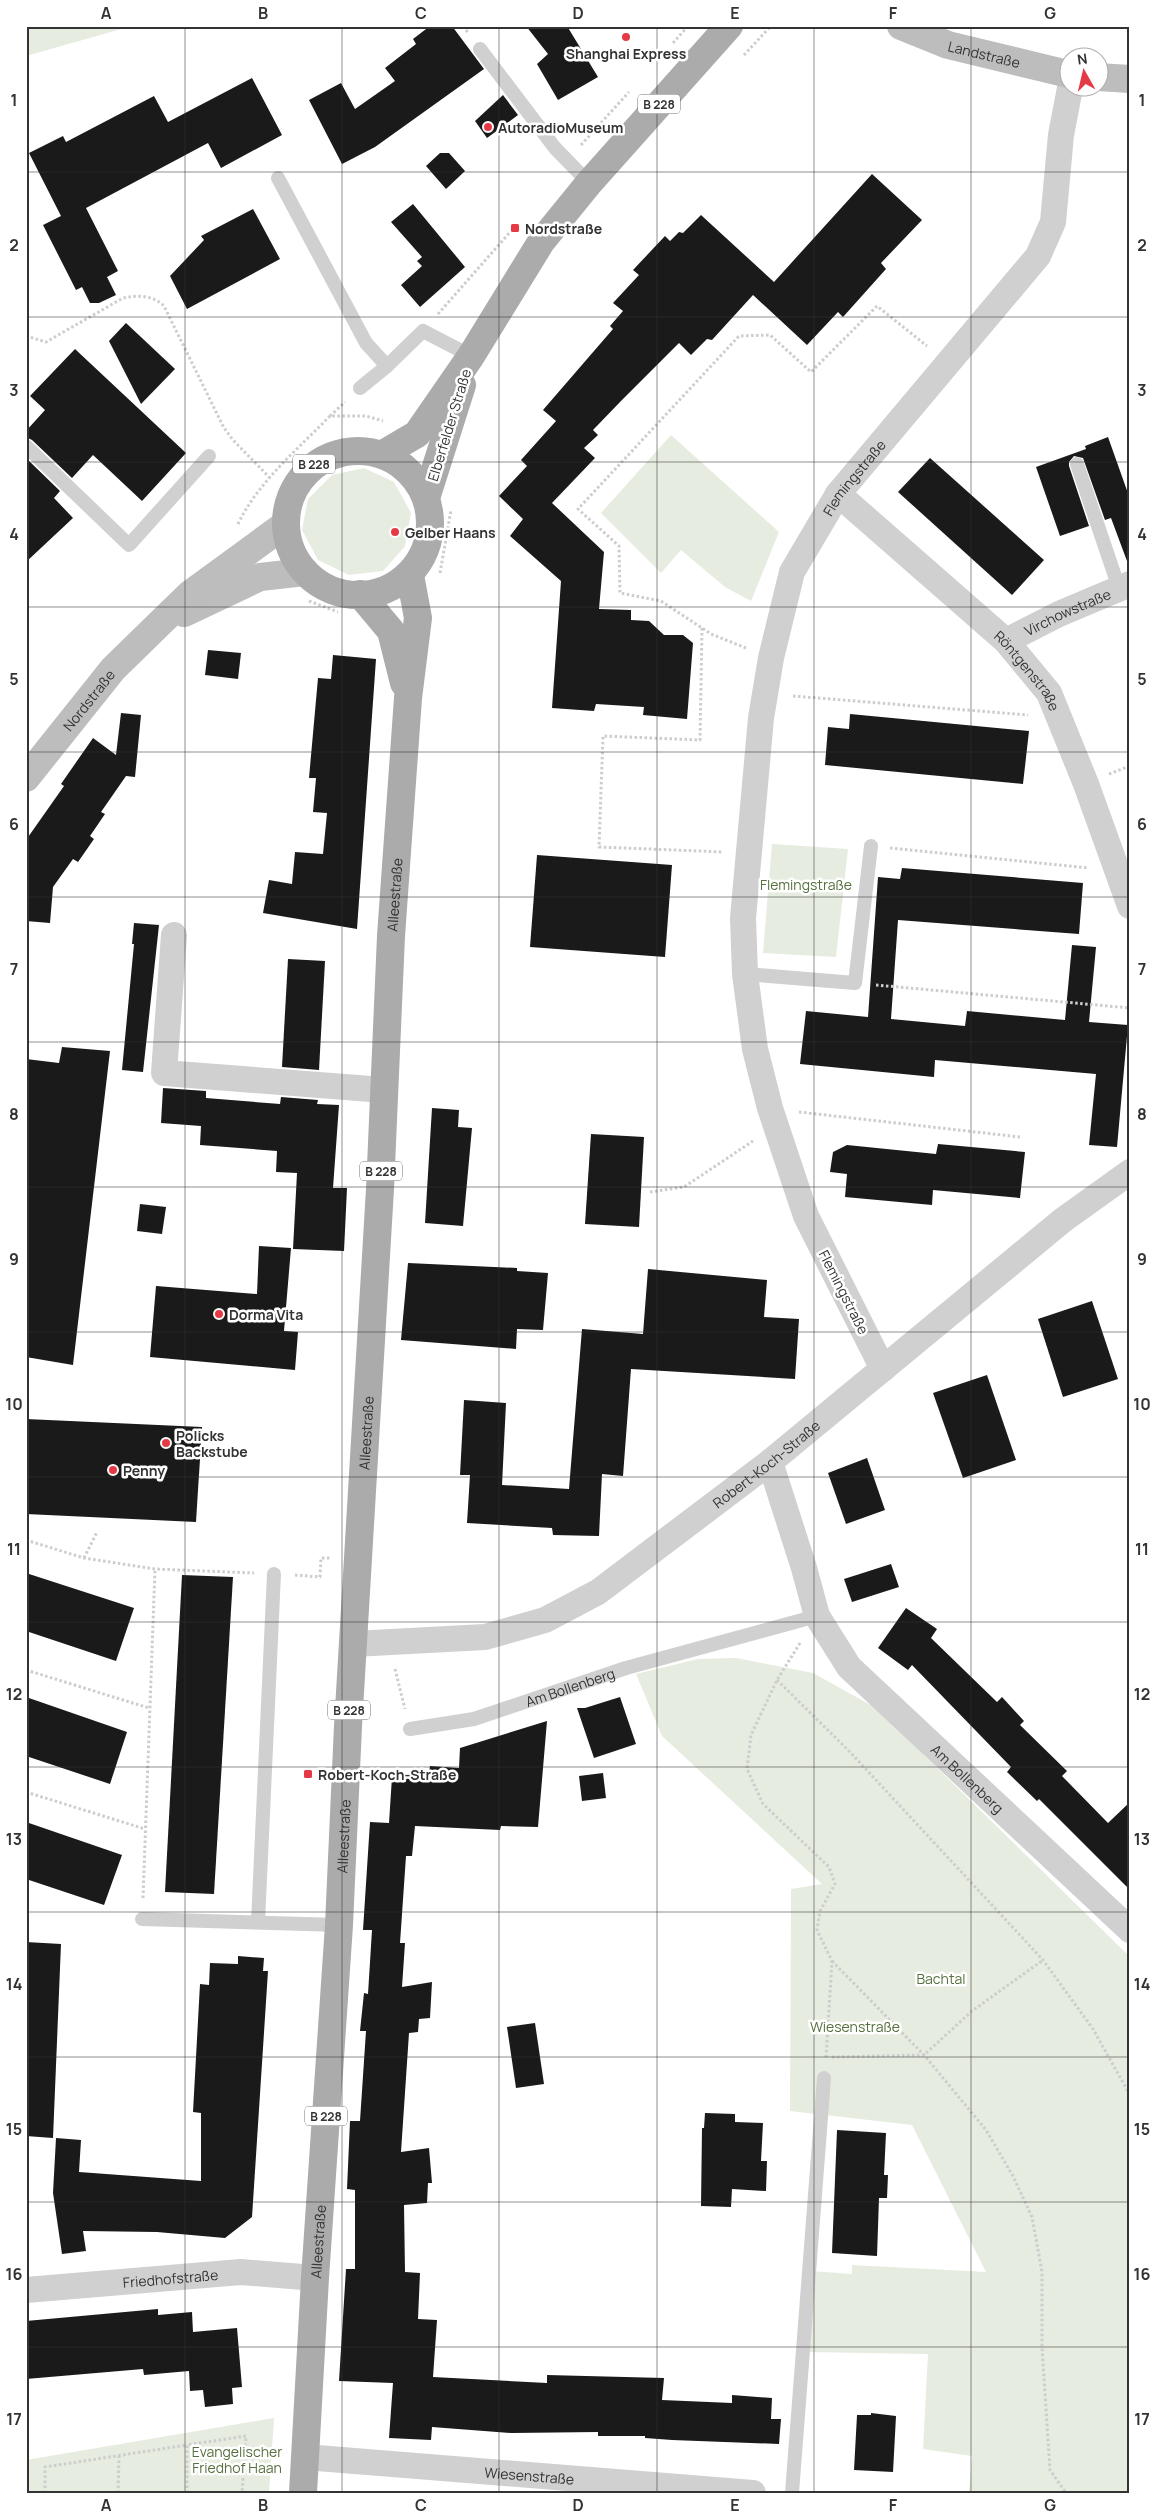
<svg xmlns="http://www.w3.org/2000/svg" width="1156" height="2519" viewBox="0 0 1156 2519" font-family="Manrope,sans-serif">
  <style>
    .green { fill: #e6ecdf }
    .building { fill: #1a1a1a }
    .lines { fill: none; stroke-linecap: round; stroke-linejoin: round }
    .path { stroke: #cdcdcd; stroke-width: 3; stroke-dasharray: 2.5 2.5; stroke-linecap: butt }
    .lane { stroke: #d0d0d0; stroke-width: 14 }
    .street { stroke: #d0d0d0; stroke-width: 26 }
    .secondary { stroke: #bdbdbd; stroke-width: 28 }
    .primary { stroke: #ababab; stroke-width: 28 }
    .grid { fill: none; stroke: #333; stroke-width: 1; stroke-opacity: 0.55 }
    .poi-dot { fill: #e63946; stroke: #fff; stroke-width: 2 }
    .labels { text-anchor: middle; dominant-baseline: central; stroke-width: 5; stroke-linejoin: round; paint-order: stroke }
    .shield { fill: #fff; stroke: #707070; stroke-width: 1 }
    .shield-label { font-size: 12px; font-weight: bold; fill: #333 }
    .poi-label { font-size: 14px; font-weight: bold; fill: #333; stroke: #fff; text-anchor: start }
    .street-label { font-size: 14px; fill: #333; stroke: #fff }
    .park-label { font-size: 14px; fill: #56703f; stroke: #fff }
    .neatline { fill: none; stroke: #333; stroke-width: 2 }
    .grid-label { font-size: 16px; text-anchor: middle; font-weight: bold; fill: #333 }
  </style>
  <rect width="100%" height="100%" fill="#fff"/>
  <g class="green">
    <path d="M26 26H132L26 56Z"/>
    <path d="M671 435 779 532 751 601 725 587 681 550 661 573 601 513Z"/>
    <path d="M364 468 394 482 411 513 405 546 383 571 349 575 318 560 302 530 308 499 332 475Z"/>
    <path d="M772 844 848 849 836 957 763 953Z"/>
    <path d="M736 1658 813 1673 876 1708 1130 1957V2493H969L972 2456 923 2449 928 2354 808 2352 811 2271 852 2274V2265L986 2272 912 2125 790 2111 791 1889 822 1884 662 1736 636 1674 698 1659Z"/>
    <path d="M274 2418 269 2493H26V2460Z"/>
  </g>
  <g class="building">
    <path d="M430 26H452L484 69 375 147 342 164 309 100 341 83 355 109 395 81 385 68 416 44 413 39Z"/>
    <path d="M526 26H567L598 77 558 100 537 64 548 54Z"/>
    <path d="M252 78 282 135 221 168 208 143 86 208 118 271 107 277 116 295 99 303H90L82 287 76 290 43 225 61 216 29 153 63 136 66 142 154 96 168 122Z"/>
    <path d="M503 95 518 115 487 138 475 121Z"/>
    <path d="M440 153H449L465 171 446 189 426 166Z"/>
    <path d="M872 174 922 220 881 263 886 269 843 317 838 312 807 345 753 295 712 340 707 339 691 355 679 343 621 401 593 430 598 435 584 448 595 458 552 503 604 552 599 609 631 610V620L649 621 664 635H683L693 643 687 719 643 715 644 707 596 704 594 711 552 708 561 581 510 536 523 519 499 496 527 466 521 460 556 421 543 410 613 329 610 326 623 311 613 303 639 275 633 270 665 236 670 241 679 232 683 233 701 215 774 282Z"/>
    <path d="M413 204 465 267 420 307 401 285 422 266 417 261 422 257 391 222Z"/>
    <path d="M253 209 280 259 187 309 170 276 204 240 201 236Z"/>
    <path d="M126 323 175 369 141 404 109 341Z"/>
    <path d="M75 349 186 453 142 501 93 455 72 478 32 440 26 437V431L45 410 30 396Z"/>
    <path d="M1108 437 1130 499V561H1127L1111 518 1105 520 1083 458 1074 456 1069 462V466L1089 526 1060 536 1036 467 1086 449 1085 446Z"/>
    <path d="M26 458 60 491 54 498 73 518 26 562Z"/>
    <path d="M930 458 1044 560 1012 595 898 492Z"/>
    <path d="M208 650 241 653 238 679 205 675Z"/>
    <path d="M333 655 376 659 357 929 263 913 269 880 292 884 295 852 323 854 327 813 313 812 316 778H309L318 678 331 679Z"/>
    <path d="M121 713 141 715 135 777 126 776 101 812 105 814 90 836 94 839 78 862 73 859 53 887 50 923 26 921V840L64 786 61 784 93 738 116 755Z"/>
    <path d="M850 714 1029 731 1023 784 825 765 828 727 849 729Z"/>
    <path d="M537 855 672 865 665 957 530 947Z"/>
    <path d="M902 868 1083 883 1079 934 898 920 891 1019 965 1026 967 1011 1065 1020 1072 945 1096 947 1089 1022 1128 1025 1117 1147 1089 1145 1096 1074 935 1060 934 1077 800 1064 806 1011 868 1017 878 877 900 879Z"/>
    <path d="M134 923 159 925 143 1072 122 1070 134 944H132Z"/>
    <path d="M288 959 325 961 319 1070 282 1067Z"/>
    <path d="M62 1047 110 1051 73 1365 26 1357V1059L59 1063Z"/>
    <path d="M163 1088 206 1091V1098L280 1104 281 1097 318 1100 317 1104 339 1105 333 1188H347L344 1251 293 1249 297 1173 276 1172 277 1151 200 1145 201 1126 161 1123Z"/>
    <path d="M432 1108 459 1110 458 1127 472 1128 463 1226 425 1223Z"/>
    <path d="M591 1134 644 1137 639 1227 585 1224Z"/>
    <path d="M938 1144 1025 1152 1020 1198 933 1190 932 1205 845 1197 847 1174 830 1172 833 1152 847 1145 936 1154Z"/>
    <path d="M140 1204 166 1207 162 1234 137 1231Z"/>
    <path d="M259 1246 291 1248 284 1331 298 1332 295 1370 150 1357 156 1286 257 1294Z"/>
    <path d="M408 1263 517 1268V1271L548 1273 543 1330 517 1329 516 1349 401 1340Z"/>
    <path d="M648 1269 767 1280 764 1317 799 1319 795 1379 631 1369 623 1476 602 1474 599 1536 553 1535 552 1528 467 1523 470 1475H460L464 1400 506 1403 502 1485 569 1489 582 1329 643 1334Z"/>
    <path d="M1092 1301 1118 1379 1063 1397 1038 1319Z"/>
    <path d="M987 1375 1016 1460 963 1478 933 1393Z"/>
    <path d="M26 1419 202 1427 196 1522 26 1514Z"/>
    <path d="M867 1458 885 1510 846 1524 828 1473Z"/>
    <path d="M891 1564 899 1587 852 1602 844 1579Z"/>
    <path d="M26 1573 134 1608 116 1661 26 1631Z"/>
    <path d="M182 1575 233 1577 214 1894 165 1892Z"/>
    <path d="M906 1608 937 1629 931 1638 997 1702 1002 1697 1024 1721 1020 1725 1067 1771 1062 1776 1108 1823 1130 1802V1890L1039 1799 1037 1801 1007 1772 1011 1767 912 1665 908 1670 878 1648Z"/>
    <path d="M26 1697 127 1732 110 1784 26 1756Z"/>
    <path d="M620 1697 636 1744 594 1758 577 1708H585Z"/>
    <path d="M547 1721 538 1827 501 1826 500 1830 415 1826 412 1856H406L400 1943H405L402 1987 432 1982 430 2018 419 2019 418 2032 409 2033 401 2152 429 2148 432 2183H428L427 2203 404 2205 405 2272 420 2273 418 2319 437 2320 433 2377 547 2383V2375L664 2378 662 2400 732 2403V2395L772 2398 771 2419H781L779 2444 672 2440 645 2438V2436H598V2432L511 2433 432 2427 431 2440 389 2438 393 2383 339 2381 346 2269H355V2190L347 2189 350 2121H360L366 2031H360L364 1993 368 1994 372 1930H363L370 1822 389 1823 392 1777 428 1780 430 1766 459 1768 460 1748Z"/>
    <path d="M603 1773 606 1798 582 1801 579 1776Z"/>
    <path d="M26 1822 122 1855 104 1905 26 1879Z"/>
    <path d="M26 1942 61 1944 53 2138 26 2136Z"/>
    <path d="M238 1956 264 1958 263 1971H268L252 2217 225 2238 157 2232 83 2231 86 2251 62 2254 53 2193 56 2138 81 2140 79 2172 201 2181V2113L193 2112 200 1984 209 1985 210 1963 238 1964Z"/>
    <path d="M535 2023 544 2084 516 2088 507 2027Z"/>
    <path d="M705 2113 735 2114V2122L763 2123 761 2161H767L766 2191 732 2189 731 2207 701 2206 702 2128H704Z"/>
    <path d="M837 2130 886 2133 884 2175H888L887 2198H879L877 2256 832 2253Z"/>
    <path d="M158 2309V2315L192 2312 193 2332 237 2328 242 2387 232 2388 233 2404 205 2407 203 2390 190 2391 189 2371 144 2375 143 2369 26 2379V2321Z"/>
    <path d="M871 2413 896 2416 893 2472 854 2470 857 2415H871Z"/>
  </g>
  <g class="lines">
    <g class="path">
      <path d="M463 26 469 34"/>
      <path d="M673 43 688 26"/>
      <path d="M744 55 769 28 778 26"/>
      <path d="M581 145 629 92"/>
      <path d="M438 314 518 223"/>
      <path d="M26 336 46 342 123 298C138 295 153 295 164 306L224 428 233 440 270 478"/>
      <path d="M330 416 345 402"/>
      <path d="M238 524C258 482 298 449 330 416H366L383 421"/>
      <path d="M440 573 451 510"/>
      <path d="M309 601 338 612"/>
      <path d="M702 628 700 740 603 736 599 847 723 852"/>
      <path d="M746 648 711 634 661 601 620 593 619 546 578 509 739 336 770 335 811 372 877 306 927 346"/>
      <path d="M793 696 1028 715"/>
      <path d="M1109 774 1130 766"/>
      <path d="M890 848 1088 868"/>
      <path d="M876 985 1130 1008"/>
      <path d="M799 1112 1020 1137"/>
      <path d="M650 1192 684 1187 753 1141"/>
      <path d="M26 1540 84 1558 155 1569 254 1573"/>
      <path d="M84 1558 97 1532"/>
      <path d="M295 1575 320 1577 321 1558H330"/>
      <path d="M800 1643 777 1680 751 1735 747 1769 763 1804 829 1867 835 1884 820 1911 817 1930 832 1961 826 2058"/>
      <path d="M395 1669 405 1709"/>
      <path d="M26 1670 149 1708"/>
      <path d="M777 1680 850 1752 1043 1960 1093 2029 1130 2095"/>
      <path d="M26 1792 145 1829"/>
      <path d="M143 1898 155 1569"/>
      <path d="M832 1961 924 2055 986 2130 1013 2176 1032 2217 1042 2272V2347L1050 2470 1066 2493"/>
      <path d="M832 2057 924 2055 972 2011 1043 1960"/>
      <path d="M45 2493V2467L187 2445"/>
      <path d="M118 2493 119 2456"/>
      <path d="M187 2493V2445L246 2436 242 2493"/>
    </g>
    <g class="lane">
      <path d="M480 49 555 148 589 183"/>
      <path d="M278 178 366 343 387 366"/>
      <path d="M360 388 387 366 423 331 471 356"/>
      <path d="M26 446 129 545 209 456"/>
      <path d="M1077 464 1119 588"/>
      <path d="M745 974 855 983 871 846"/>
      <path id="s1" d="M410 1729 474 1719 626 1668 817 1616"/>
      <path d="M142 1919 339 1925"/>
      <path d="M258 1922 274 1574"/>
      <path d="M792 2493 824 2078"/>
    </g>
    <g class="street">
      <path id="s2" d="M838 494 1006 641 1049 693 1086 784 1130 906"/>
      <path id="s3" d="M1006 641 1059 614 1130 584"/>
      <path d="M174 935 164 1073 384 1090"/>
      <path id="s4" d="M883 1369 806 1216 770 1108 755 1049 745 974 743 918 761 718 771 658 792 572 838 494 1038 256 1053 222 1061 135 1070 88"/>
      <path id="s5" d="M770 1462 804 1568 817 1616 849 1667 1130 1930"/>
      <path id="s6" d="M353 1644 485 1637 545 1620 598 1592 770 1462 1063 1220 1130 1172"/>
      <path id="s7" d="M26 2290 241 2272 315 2278"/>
      <path id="s8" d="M305 2457 753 2493"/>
    </g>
    <g class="secondary">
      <path id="s9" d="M901 26 948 45 1068 74"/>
      <path d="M1098 77 1130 79"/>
      <path d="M184 613 260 577 305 572"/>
      <path id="s10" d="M26 778 113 669 156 627 190 594 283 526"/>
    </g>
    <g class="primary">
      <circle cx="358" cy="523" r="72"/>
      <path d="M383 454 417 434 471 356 541 242 589 183 729 26"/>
      <path d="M427 495 462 385"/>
      <path d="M360 594 391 631 404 683"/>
      <path id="s11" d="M303 2493 315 2278 339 1925 348 1726 380 1189 391 936 408 698 418 618 410 575"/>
    </g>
  </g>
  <path class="grid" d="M185 26V2493M342 26V2493M499 26V2493M657 26V2493M814 26V2493M971 26V2493M26 172H1130M26 317H1130M26 462H1130M26 607H1130M26 752H1130M26 897H1130M26 1042H1130M26 1187H1130M26 1332H1130M26 1477H1130M26 1622H1130M26 1767H1130M26 1912H1130M26 2057H1130M26 2202H1130M26 2347H1130"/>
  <g class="poi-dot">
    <circle cx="626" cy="37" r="5"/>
    <circle cx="488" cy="127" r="5"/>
    <rect x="510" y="223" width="10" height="10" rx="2.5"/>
    <circle cx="395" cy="532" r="5"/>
    <circle cx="219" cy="1314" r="5"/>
    <circle cx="166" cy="1443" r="5"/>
    <circle cx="113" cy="1470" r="5"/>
    <rect x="303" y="1769" width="10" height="10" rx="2.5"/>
  </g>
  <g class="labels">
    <g class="shield">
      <rect x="638" y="94.5" width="42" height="19" rx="4"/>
      <rect x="293" y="454.5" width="42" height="19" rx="4"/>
      <rect x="360" y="1161.5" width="42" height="19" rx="4"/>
      <rect x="328" y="1700.5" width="42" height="19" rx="4"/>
      <rect x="305" y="2106.5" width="42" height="19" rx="4"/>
    </g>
    <g class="shield-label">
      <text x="659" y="104">B 228</text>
      <text x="314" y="464">B 228</text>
      <text x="381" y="1171">B 228</text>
      <text x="349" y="1710">B 228</text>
      <text x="326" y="2116">B 228</text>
    </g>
    <g class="poi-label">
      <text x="626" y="53" text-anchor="middle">Shanghai Express</text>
      <text x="498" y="127">AutoradioMuseum</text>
      <text x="525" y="228">Nordstraße</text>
      <text x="405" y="532">Gelber Haans</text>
      <text x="229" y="1314">Dorma Vita</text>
      <text x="176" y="1435">Policks<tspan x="176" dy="16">Backstube</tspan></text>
      <text x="123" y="1470">Penny</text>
      <text x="318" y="1774">Robert-Koch-Straße</text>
    </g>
    <g class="street-label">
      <text stroke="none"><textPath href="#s9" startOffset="88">Landstraße</textPath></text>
      <text transform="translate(449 425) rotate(-73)">Elberfelder Straße</text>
      <text stroke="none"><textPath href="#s4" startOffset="941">Flemingstraße</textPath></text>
      <text stroke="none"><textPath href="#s3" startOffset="68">Virchowstraße</textPath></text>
      <text stroke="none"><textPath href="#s2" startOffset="260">Röntgenstraße</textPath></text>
      <text stroke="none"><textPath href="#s10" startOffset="100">Nordstraße</textPath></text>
      <text stroke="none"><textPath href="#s11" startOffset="1601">Alleestraße</textPath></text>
      <text transform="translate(844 1292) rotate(63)">Flemingstraße</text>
      <text stroke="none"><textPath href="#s11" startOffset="1062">Alleestraße</textPath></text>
      <text stroke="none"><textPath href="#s6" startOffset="466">Robert-Koch-Straße</textPath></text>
      <text stroke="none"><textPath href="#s1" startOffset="166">Am Bollenberg</textPath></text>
      <text stroke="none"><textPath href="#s5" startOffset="384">Am Bollenberg</textPath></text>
      <text stroke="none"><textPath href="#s11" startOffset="658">Alleestraße</textPath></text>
      <text stroke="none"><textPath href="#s11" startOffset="252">Alleestraße</textPath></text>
      <text stroke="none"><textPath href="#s7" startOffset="145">Friedhofstraße</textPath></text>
      <text stroke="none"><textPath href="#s8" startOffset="225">Wiesenstraße</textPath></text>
    </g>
    <g class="park-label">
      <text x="806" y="884">Flemingstraße</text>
      <text x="941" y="1978">Bachtal</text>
      <text x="855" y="2026">Wiesenstraße</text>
      <text x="237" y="2451">Evangelischer<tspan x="237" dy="16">Friedhof Haan</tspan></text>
    </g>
  </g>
  <rect width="1156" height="2519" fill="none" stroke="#ffffff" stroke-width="55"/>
  <g transform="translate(1084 72) rotate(352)"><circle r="24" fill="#ffffff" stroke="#adadad"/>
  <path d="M0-4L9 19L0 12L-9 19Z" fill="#e63946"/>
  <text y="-8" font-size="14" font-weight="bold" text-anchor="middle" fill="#333333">N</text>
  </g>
  <rect x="28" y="28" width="1100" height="2464" class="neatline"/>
  <g class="grid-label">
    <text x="106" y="19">A</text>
    <text x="263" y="19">B</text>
    <text x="421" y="19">C</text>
    <text x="578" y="19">D</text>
    <text x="735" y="19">E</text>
    <text x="893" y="19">F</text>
    <text x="1050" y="19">G</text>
    <text x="14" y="106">1</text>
    <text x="1142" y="106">1</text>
    <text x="14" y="251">2</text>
    <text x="1142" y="251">2</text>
    <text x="14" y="396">3</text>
    <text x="1142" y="396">3</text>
    <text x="14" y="540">4</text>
    <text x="1142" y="540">4</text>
    <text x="14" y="685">5</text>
    <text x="1142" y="685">5</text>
    <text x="14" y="830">6</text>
    <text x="1142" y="830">6</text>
    <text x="14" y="975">7</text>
    <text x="1142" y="975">7</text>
    <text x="14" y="1120">8</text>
    <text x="1142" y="1120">8</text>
    <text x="14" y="1265">9</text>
    <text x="1142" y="1265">9</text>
    <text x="14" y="1410">10</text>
    <text x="1142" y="1410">10</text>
    <text x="14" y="1555">11</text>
    <text x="1142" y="1555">11</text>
    <text x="14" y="1700">12</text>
    <text x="1142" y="1700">12</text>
    <text x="14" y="1845">13</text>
    <text x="1142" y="1845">13</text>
    <text x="14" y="1990">14</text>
    <text x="1142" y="1990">14</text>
    <text x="14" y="2135">15</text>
    <text x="1142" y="2135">15</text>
    <text x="14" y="2280">16</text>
    <text x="1142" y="2280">16</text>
    <text x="14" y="2425">17</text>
    <text x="1142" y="2425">17</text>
    <text x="106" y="2511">A</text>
    <text x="263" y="2511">B</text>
    <text x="421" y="2511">C</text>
    <text x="578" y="2511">D</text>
    <text x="735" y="2511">E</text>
    <text x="893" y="2511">F</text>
    <text x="1050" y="2511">G</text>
  </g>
</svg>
